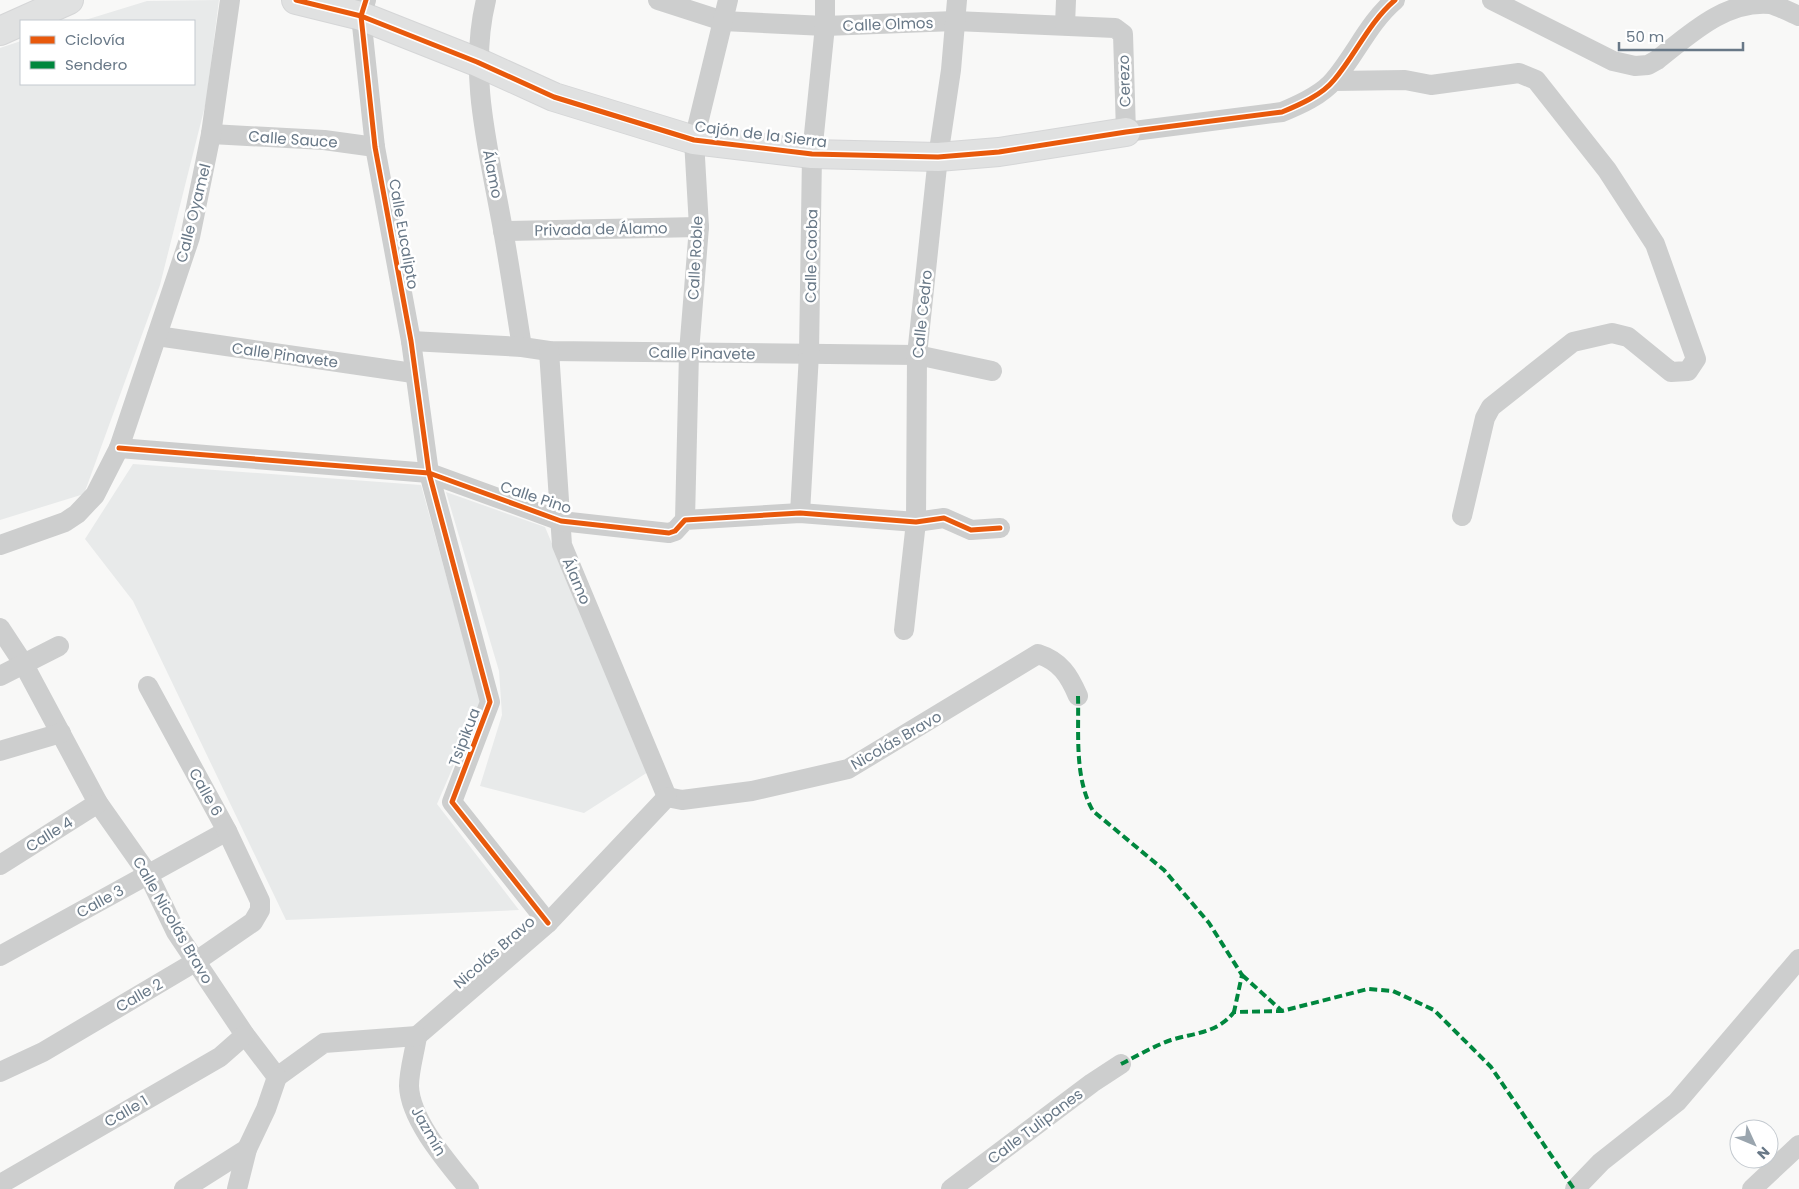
<svg xmlns="http://www.w3.org/2000/svg" width="1799" height="1189" viewBox="0 0 1799 1189" font-family="Poppins,sans-serif">
  <style>
    .built { fill: #e8eaea }
    .lines { fill: none; stroke-linecap: round; stroke-linejoin: round }
    .secondary-casing { stroke: #d5d6d7; stroke-width: 30 }
    .street { stroke: #cdcece; stroke-width: 20 }
    .secondary { stroke: #e0e1e1; stroke-width: 28 }
    .quiet { stroke: #00873e; stroke-width: 4; stroke-dasharray: 8 4; stroke-linecap: butt }
    .cycleway-casing { stroke: #fff; stroke-width: 8 }
    .cycleway { stroke: #e8590c; stroke-width: 5 }
    .labels { text-anchor: middle; dominant-baseline: central; stroke-width: 5; stroke-linejoin: round; paint-order: stroke }
    .street-label { font-size: 15px; fill: #687887; stroke: #fff }
  </style>
  <rect width="100%" height="100%" fill="#f8f8f7"/>
  <g class="built">
    <path d="M219 0 206 102 160 285 84 494 0 520V48L21 41V84H194V21H82L147 1Z"/>
    <path d="M133 464 421 485 481 702 437 804 519 910 286 920 133 601 85 539Z"/>
    <path d="M446 492 545 527 648 772 584 813 480 786 502 715 499 671Z"/>
  </g>
  <g class="lines">
    <g class="secondary-casing">
      <g id="secondary">
        <path d="M296 0 361 16 477 62 554 97 694 140 812 154 938 157 999 152 1126 132"/>
        <path d="M0 31 69 0"/>
      </g>
    </g>
    <g class="street">
      <path d="M366 0 361 16 375 147 411 341 429 473 490 702 452 802 548 923"/>
      <path d="M486 0C468 73 488 147 501 219 509 261 515 304 522 347"/>
      <path d="M658 0 723 21 825 26 955 21 1115 28 1123 34 1126 132 1282 112C1299 105 1322 95 1334 80 1356 54 1369 22 1395 0"/>
      <path d="M1492 0 1613 61 1635 66 1648 65 1657 60C1689 35 1725 0 1770 4 1780 7 1790 12 1799 16"/>
      <path d="M1065 25 1066 0"/>
      <path d="M1334 81 1405 80 1431 85 1519 73 1536 80 1607 170 1655 244 1696 359 1688 371 1671 372 1628 337 1612 333 1573 342 1491 407 1485 418 1462 516"/>
      <path d="M211 134 324 140 375 147"/>
      <path d="M503 231 699 227"/>
      <path d="M157 336 413 373"/>
      <path d="M411 341 522 347 549 351 917 355 992 371"/>
      <path d="M549 351 562 545 667 797"/>
      <path d="M119 448 429 473 561 521 669 533 675 531 685 520 800 513 916 522 944 518 971 530 1000 528"/>
      <path d="M800 513 809 354 812 154 825 26V0"/>
      <path d="M685 520 689 352 699 227 694 140 728 0"/>
      <path d="M0 545 65 522 77 514 95 495 119 448 190 237 211 134 230 0"/>
      <path d="M0 628 23 663 98 803 148 874 176 932 245 1035 277 1077"/>
      <path d="M904 630 916 522 917 355 938 157 951 70 957 0"/>
      <path d="M0 676 59 646"/>
      <path d="M0 751 61 733"/>
      <path d="M667 797 682 800 752 791 848 769 1038 654C1060 661 1069 675 1078 696"/>
      <path d="M0 865 98 803"/>
      <path d="M0 956 227 831"/>
      <path d="M417 1036 548 923 667 797"/>
      <path d="M417 1036C415 1051 409 1070 409 1086 410 1120 448 1163 469 1189"/>
      <path d="M0 1072 43 1052 195 962 253 922 260 910V901L227 831 148 686"/>
      <path d="M277 1077 324 1043 417 1036"/>
      <path d="M4 1182 220 1057 245 1035"/>
      <path d="M184 1189 247 1149"/>
      <path d="M237 1189 247 1149 266 1109 277 1077"/>
      <path d="M951 1189 1092 1083 1121 1064"/>
      <path d="M1575 1189 1601 1162 1677 1102 1799 959"/>
      <path d="M1752 1189 1799 1145"/>
    </g>
    <use href="#secondary" class="secondary"/>
    <g class="quiet">
      <path d="M1078 696C1079 733 1074 778 1093 811L1164 870 1209 923 1242 975 1234 1012"/>
      <path d="M1242 975 1282 1011"/>
      <path d="M1121 1064C1137 1056 1154 1046 1171 1040 1194 1033 1218 1033 1234 1012L1282 1011 1368 989 1393 991 1434 1010 1491 1067 1574 1189"/>
    </g>
    <g class="cycleway-casing">
      <g id="cycleway">
        <path d="M296 0 361 16 477 62 554 97 694 140 812 154 938 157 999 152 1126 132 1282 112C1299 105 1322 95 1334 80 1356 54 1369 22 1395 0"/>
        <path d="M366 0 361 16 375 147 411 341 429 473 490 702 452 802 548 923"/>
        <path d="M119 448 429 473 561 521 669 533 675 531 685 520 800 513 916 522 944 518 971 530 1000 528"/>
      </g>
    </g>
    <use href="#cycleway" class="cycleway"/>
  </g>
  <g class="labels">
    <g class="street-label">
      <text transform="translate(888 24) rotate(-2)">Calle Olmos</text>
      <text transform="translate(1124 81) rotate(-92)">Cerezo</text>
      <text transform="translate(761 134) rotate(7)">Cajón de la Sierra</text>
      <text transform="translate(293 139) rotate(4)">Calle Sauce</text>
      <text transform="translate(493 174) rotate(79)">Álamo</text>
      <text transform="translate(193 213) rotate(-76)">Calle Oyamel</text>
      <text transform="translate(601 229) rotate(-1)">Privada de Álamo</text>
      <text transform="translate(404 234) rotate(80)">Calle Eucalipto</text>
      <text transform="translate(811 256) rotate(-89)">Calle Caoba</text>
      <text transform="translate(695 258) rotate(-87)">Calle Roble</text>
      <text transform="translate(922 314) rotate(-84)">Calle Cedro</text>
      <text transform="translate(702 353) rotate(1)">Calle Pinavete</text>
      <text transform="translate(285 355) rotate(8)">Calle Pinavete</text>
      <text transform="translate(536 497) rotate(18)">Calle Pino</text>
      <text transform="translate(577 581) rotate(67)">Álamo</text>
      <text transform="translate(464 737) rotate(-69)">Tsipikua</text>
      <text transform="translate(896 740) rotate(-30)">Nicolás Bravo</text>
      <text transform="translate(206 792) rotate(61)">Calle 6</text>
      <text transform="translate(49 834) rotate(-32)">Calle 4</text>
      <text transform="translate(100 901) rotate(-29)">Calle 3</text>
      <text transform="translate(173 920) rotate(60)">Calle Nicolás Bravo</text>
      <text transform="translate(494 952) rotate(-41)">Nicolás Bravo</text>
      <text transform="translate(139 995) rotate(-30)">Calle 2</text>
      <text transform="translate(126 1111) rotate(-30)">Calle 1</text>
      <text transform="translate(1035 1126) rotate(-37)">Calle Tulipanes</text>
      <text transform="translate(429 1131) rotate(60)">Jazmín</text>
    </g>
  </g>
  <rect x="20" y="20" width="175" height="65" fill="#ffffff" stroke="#c3c9cf"/>
  <rect x="30" y="36" width="25" height="8" fill="#e8590c" stroke="#c3c9cf"/>
  <text x="65" y="45" font-size="15" fill="#687887">Ciclovía</text>
  <rect x="30" y="61" width="25" height="8" fill="#00873e" stroke="#c3c9cf"/>
  <text x="65" y="70" font-size="15" fill="#687887">Sendero</text>
  <g transform="translate(1754 1144) rotate(134)"><circle r="24" fill="#ffffff" stroke="#c3c9cf"/>
  <path d="M0-4L9 19L0 12L-9 19Z" fill="#9aa5ae"/>
  <text y="-8" font-size="14" font-weight="bold" text-anchor="middle" fill="#687887">N</text>
  </g>
  <path d="M1619 42v8h124v-8" fill="none" stroke="#687887" stroke-width="2.5"/>
  <text x="1626" y="42" font-size="15" fill="#687887" stroke="#ffffff" stroke-width="4" paint-order="stroke">50 m</text>
</svg>
